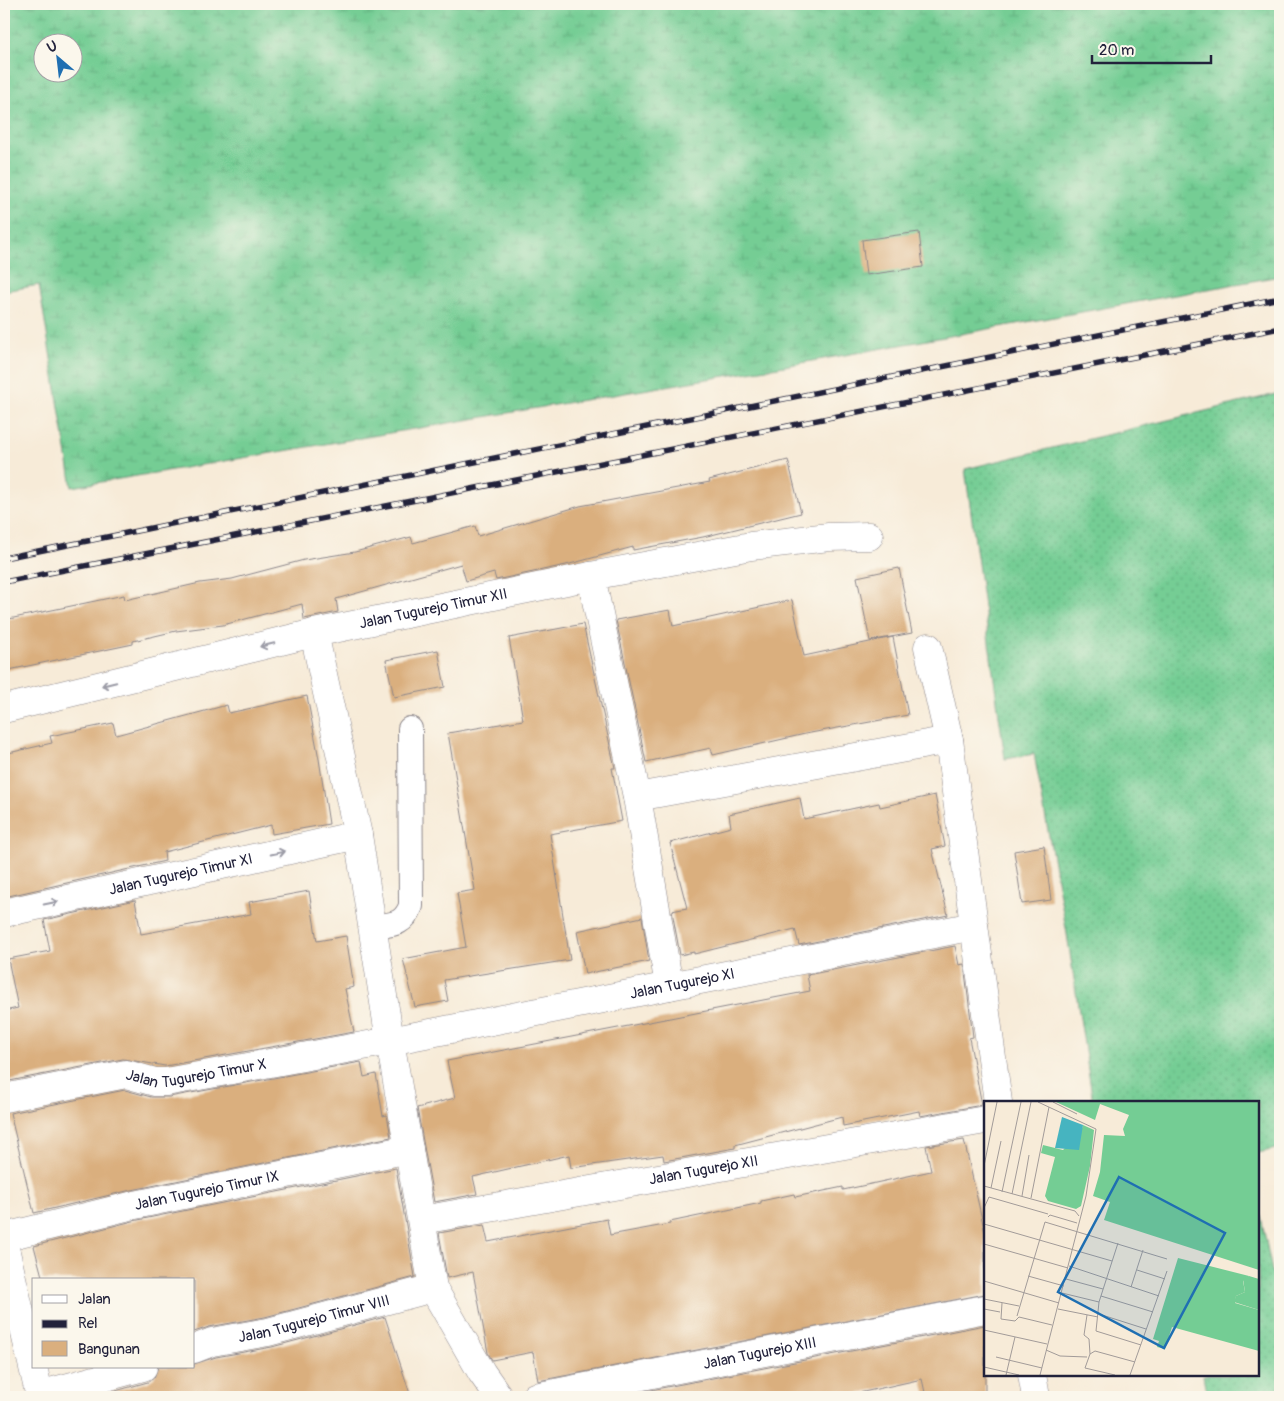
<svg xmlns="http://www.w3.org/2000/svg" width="1284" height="1401" viewBox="0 0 1284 1401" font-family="Pangolin,sans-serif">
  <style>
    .grass { fill: url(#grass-dots); stroke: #4b7868 }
    .wetland { fill: url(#wetland-marsh); stroke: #4b7868; fill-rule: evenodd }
    .building { fill: #daaf7e }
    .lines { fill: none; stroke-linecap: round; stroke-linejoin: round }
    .lane-casing { stroke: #8c868a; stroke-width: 26 }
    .street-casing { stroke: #8c868a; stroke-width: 29 }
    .lane { stroke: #fff; stroke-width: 24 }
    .street { stroke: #fff; stroke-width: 28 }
    .rail-casing { stroke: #22223b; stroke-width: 5.5 }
    .rail { stroke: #fbf7ec; stroke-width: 4; stroke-dasharray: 11; stroke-linecap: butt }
    .oneway { stroke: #9c9ca7 }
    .labels { text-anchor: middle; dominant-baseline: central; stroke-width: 4; stroke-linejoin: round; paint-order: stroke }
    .street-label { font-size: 15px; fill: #22223b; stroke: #fbf7ec }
    .inset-road { fill: none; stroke: #a29b99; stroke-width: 1 }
    .view { fill: #1f6fb2; fill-opacity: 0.15; stroke: #1f6fb2; stroke-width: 2.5 }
    .inset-edge { fill: none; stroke: #22223b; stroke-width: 2.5 }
  </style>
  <defs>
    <pattern id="grass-dots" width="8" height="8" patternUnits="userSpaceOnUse" patternTransform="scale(1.25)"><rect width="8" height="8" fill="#74cd94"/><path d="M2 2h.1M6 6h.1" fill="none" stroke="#64b080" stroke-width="1.8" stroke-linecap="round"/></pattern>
    <pattern id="wetland-marsh" width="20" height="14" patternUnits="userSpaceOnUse" patternTransform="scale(1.25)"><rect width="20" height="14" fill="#74cd94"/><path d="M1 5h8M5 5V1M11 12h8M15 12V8" fill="none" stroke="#64b080"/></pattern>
  </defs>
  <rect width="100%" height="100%" fill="#fbf7ec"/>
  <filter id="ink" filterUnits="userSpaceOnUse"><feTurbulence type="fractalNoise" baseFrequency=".02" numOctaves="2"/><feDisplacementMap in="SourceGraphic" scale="10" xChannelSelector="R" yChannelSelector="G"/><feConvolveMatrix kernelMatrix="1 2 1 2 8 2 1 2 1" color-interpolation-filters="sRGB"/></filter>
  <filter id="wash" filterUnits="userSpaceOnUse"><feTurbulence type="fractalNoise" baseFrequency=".0096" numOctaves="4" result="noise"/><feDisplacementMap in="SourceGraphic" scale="20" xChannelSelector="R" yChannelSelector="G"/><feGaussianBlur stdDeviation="1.12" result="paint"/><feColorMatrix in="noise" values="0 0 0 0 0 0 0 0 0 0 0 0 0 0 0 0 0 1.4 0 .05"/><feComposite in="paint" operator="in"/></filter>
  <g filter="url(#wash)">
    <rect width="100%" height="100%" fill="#f7ebd8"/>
    <g class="grass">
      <path d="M1280 393V1148L1258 1153V1102H1093L1067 934 1034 754 1005 759 965 469Z"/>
      <path d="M1258 1202 1280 1310V1397H1207L1203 1375H1258Z"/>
    </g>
    <path class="wetland" d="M4 4H1280V276L790 365 72 487 39 285 4 291ZM42 42H72V72H42Z"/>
    <g id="blocks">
      <g class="building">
        <path d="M919 232 923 267 866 275 862 240Z"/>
        <path d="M788 460 801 513 703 537 633 550V547L566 565 496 580 494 573 466 581 461 564 336 599 338 612 304 619 302 604 223 625 176 631 133 641V644L4 671V620L124 595 125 600 200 583 232 579 304 560 355 552 411 537 413 543 475 526 478 536 580 506 710 482 709 480Z"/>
        <path d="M899 568 912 633 870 641 857 577Z"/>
        <path d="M792 600 804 656 893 637 908 715 805 734 713 755 711 748 646 762 616 620 670 610 673 626Z"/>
        <path d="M583 624 615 768H612L622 821 550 834 570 960 444 980 448 1001 415 1007 403 959 466 947 457 893 475 890 448 733 523 720 509 638Z"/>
        <path d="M438 650 445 687 394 697 386 660Z"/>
        <path d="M307 696 319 759 329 824 272 834 271 825 164 852 165 861 4 897V754L52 743 50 736 113 723 116 735 227 705 229 713Z"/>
        <path d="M935 795 945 846 932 849 948 915 799 945 795 929 694 954V952L680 955 672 911 687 908 670 843 731 827 729 814 800 798 804 819 879 803 880 807Z"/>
        <path d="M1044 846 1051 900 1022 904 1014 851Z"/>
        <path d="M309 891 317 941 346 936 354 987 345 989 354 1032 165 1066 123 1059 4 1082V1011L18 1008 8 959 50 951 44 920 135 900 141 934 251 914 249 902Z"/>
        <path d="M642 917 649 961 585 974 577 931Z"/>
        <path d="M955 946 959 965 964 964 973 1037 969 1038 982 1105 920 1116 919 1111 843 1126 842 1117 735 1145V1148L664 1161 663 1155 571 1168 569 1155 473 1177 477 1194 434 1202 417 1108 455 1098 447 1061 810 991 807 975Z"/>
        <path d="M361 1062 364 1077 376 1074 383 1116 387 1115 391 1137 127 1191 34 1213 10 1113 125 1090 151 1097H169Z"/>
        <path d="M964 1140 985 1233V1294L538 1381 533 1352 492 1360 488 1353 473 1272 447 1278 439 1233 484 1225 488 1242 607 1219 610 1235 670 1224V1222L761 1203V1201L794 1194 795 1197 843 1187V1190L931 1171 926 1146Z"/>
        <path d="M396 1168 415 1277 265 1317 209 1327 194 1332V1280H43L34 1246 133 1221Z"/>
        <path d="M385 1317 411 1397H101V1395L148 1382 154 1378 158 1367H194V1364L216 1357 272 1347Z"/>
        <path d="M985 1325V1397H926L922 1379 841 1397H615Z"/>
      </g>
    </g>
  </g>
  <g filter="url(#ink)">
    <use href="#blocks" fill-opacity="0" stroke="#8c868a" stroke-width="1"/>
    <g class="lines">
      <g class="lane-casing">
        <path id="lane" d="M372 927C392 924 403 926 411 906L410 729"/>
      </g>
      <g class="street-casing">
        <g id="street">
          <path d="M591 576 637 797 669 986"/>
          <path d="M314 633 358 835 390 1041 433 1288 482 1373 499 1397"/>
          <path d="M928 647 949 740 998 1102"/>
          <path id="s1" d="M4 709 314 633 591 576 751 546 829 537 869 536"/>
          <path d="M637 797 949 740"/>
          <path id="s2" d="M4 913 358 835"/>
          <path id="s3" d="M4 1098 126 1074 155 1082H166L390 1041 974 926"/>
          <path id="s4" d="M422 1220 985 1120"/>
          <path id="s5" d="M4 1237 130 1206 409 1149"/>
          <path d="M4 1244 40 1397"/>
          <path id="s6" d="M194 1349 212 1342 268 1332 433 1288"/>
          <path d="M1032 1375 1036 1397"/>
          <path d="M39 1395 143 1367"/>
          <path id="s7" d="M535 1397 985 1309"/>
        </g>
      </g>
      <use href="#lane" class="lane"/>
      <use href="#street" class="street"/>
      <g class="rail-casing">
        <g id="rail">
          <path d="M4 558 1280 298"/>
          <path d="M4 582 1280 328"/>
        </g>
      </g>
      <use href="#rail" class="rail"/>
    </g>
    <defs><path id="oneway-shaft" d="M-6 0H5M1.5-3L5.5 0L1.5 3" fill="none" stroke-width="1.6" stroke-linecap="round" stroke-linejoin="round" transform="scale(1.25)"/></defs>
    <g class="oneway">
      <use href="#oneway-shaft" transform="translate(267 645) rotate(166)"/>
      <use href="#oneway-shaft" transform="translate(109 684) rotate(166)"/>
      <use href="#oneway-shaft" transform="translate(278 853) rotate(-12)"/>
      <use href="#oneway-shaft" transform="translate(51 903) rotate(-12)"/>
    </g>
  </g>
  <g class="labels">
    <g class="street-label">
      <text stroke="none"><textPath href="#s1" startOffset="441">Jalan Tugurejo Timur XII</textPath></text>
      <text stroke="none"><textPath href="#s2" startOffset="181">Jalan Tugurejo Timur XI</textPath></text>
      <text stroke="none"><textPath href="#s3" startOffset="691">Jalan Tugurejo XI</textPath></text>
      <text stroke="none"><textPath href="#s3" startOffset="196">Jalan Tugurejo Timur X</textPath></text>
      <text stroke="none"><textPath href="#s4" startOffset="286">Jalan Tugurejo XII</textPath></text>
      <text stroke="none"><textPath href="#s5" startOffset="208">Jalan Tugurejo Timur IX</textPath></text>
      <text stroke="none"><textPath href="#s6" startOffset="124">Jalan Tugurejo Timur VIII</textPath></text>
      <text stroke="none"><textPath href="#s7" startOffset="229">Jalan Tugurejo XIII</textPath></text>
    </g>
  </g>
  <g transform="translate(984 1101)">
    <rect width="275" height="275" fill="#f7ebd8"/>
    <path d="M99 24 110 29 106 65 97 105 92 108 64 100 61 95 71 56 57 52 59 44 79 49 97 31ZM194 157 265 175 259 180 261 191 252 195 251 202 275 209V250L188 226 181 248 173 246 175 240 169 238Z" fill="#74cd94"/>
    <path d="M72 1H275V169L120 119 126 101 109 95 116 71 120 34 141 35 139 28 145 14 116 3 111 19ZM265 175 275 178V209L250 201 252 195 261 191 259 178Z" fill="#74cd94"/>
    <path d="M78 16 99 24 95 49 71 47Z" fill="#46b4c0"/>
    <path class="inset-road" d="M54 1 112 28 102 95 56 274M69 1 93 13M0 65 13 1M0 85 91 110 95 115M7 87 17 40M18 91 37 1M28 93 47 1M38 95 45 54M47 97 65 6M0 107 5 96 64 113M64 116 66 114 93 122M0 123 128 160M134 142 115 201 112 230 157 244M0 143 84 167M85 165 175 195M153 169 181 178M44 175 80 185M82 178 119 188M0 180 75 202M147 186 159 149M78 192 115 201M117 195 169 211M0 198 35 205M18 202 17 218 31 220 35 216 68 224M0 208 16 211M74 208 114 216M115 213 162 228M103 214 100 234 105 238 106 253M33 215 61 121 183 158M0 229 63 243M62 249 76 255 103 256M12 256 58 267M0 266 35 274M22 274 31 236M131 274 101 267 106 253 111 250 151 261M146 274 183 170"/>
    <path class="view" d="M135 76 241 132 180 247 74 191Z"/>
    <rect width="275" height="275" class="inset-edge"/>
  </g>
  <rect width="1284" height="1401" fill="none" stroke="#fbf7ec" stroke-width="20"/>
  <rect x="32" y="1278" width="162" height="90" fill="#fbf7ec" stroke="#a4a2a5"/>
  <rect x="42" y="1295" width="25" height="8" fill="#ffffff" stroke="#a4a2a5"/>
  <text x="78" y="1304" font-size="15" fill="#22223b">Jalan</text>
  <rect x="42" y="1320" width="25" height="8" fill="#22223b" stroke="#a4a2a5"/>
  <text x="78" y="1328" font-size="15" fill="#22223b">Rel</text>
  <rect x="42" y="1341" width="25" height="15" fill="#daaf7e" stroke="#a4a2a5"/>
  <text x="78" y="1354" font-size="15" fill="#22223b">Bangunan</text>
  <g transform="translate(58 58) rotate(332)"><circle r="24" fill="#fbf7ec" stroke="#a4a2a5"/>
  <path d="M0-4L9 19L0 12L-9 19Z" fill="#1f6fb2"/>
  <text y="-8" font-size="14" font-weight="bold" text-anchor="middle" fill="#22223b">U</text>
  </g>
  <path d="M1092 55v8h119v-8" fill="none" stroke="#22223b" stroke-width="2.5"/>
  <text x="1099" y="55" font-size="15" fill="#22223b" stroke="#fbf7ec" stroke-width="4" paint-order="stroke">20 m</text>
</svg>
